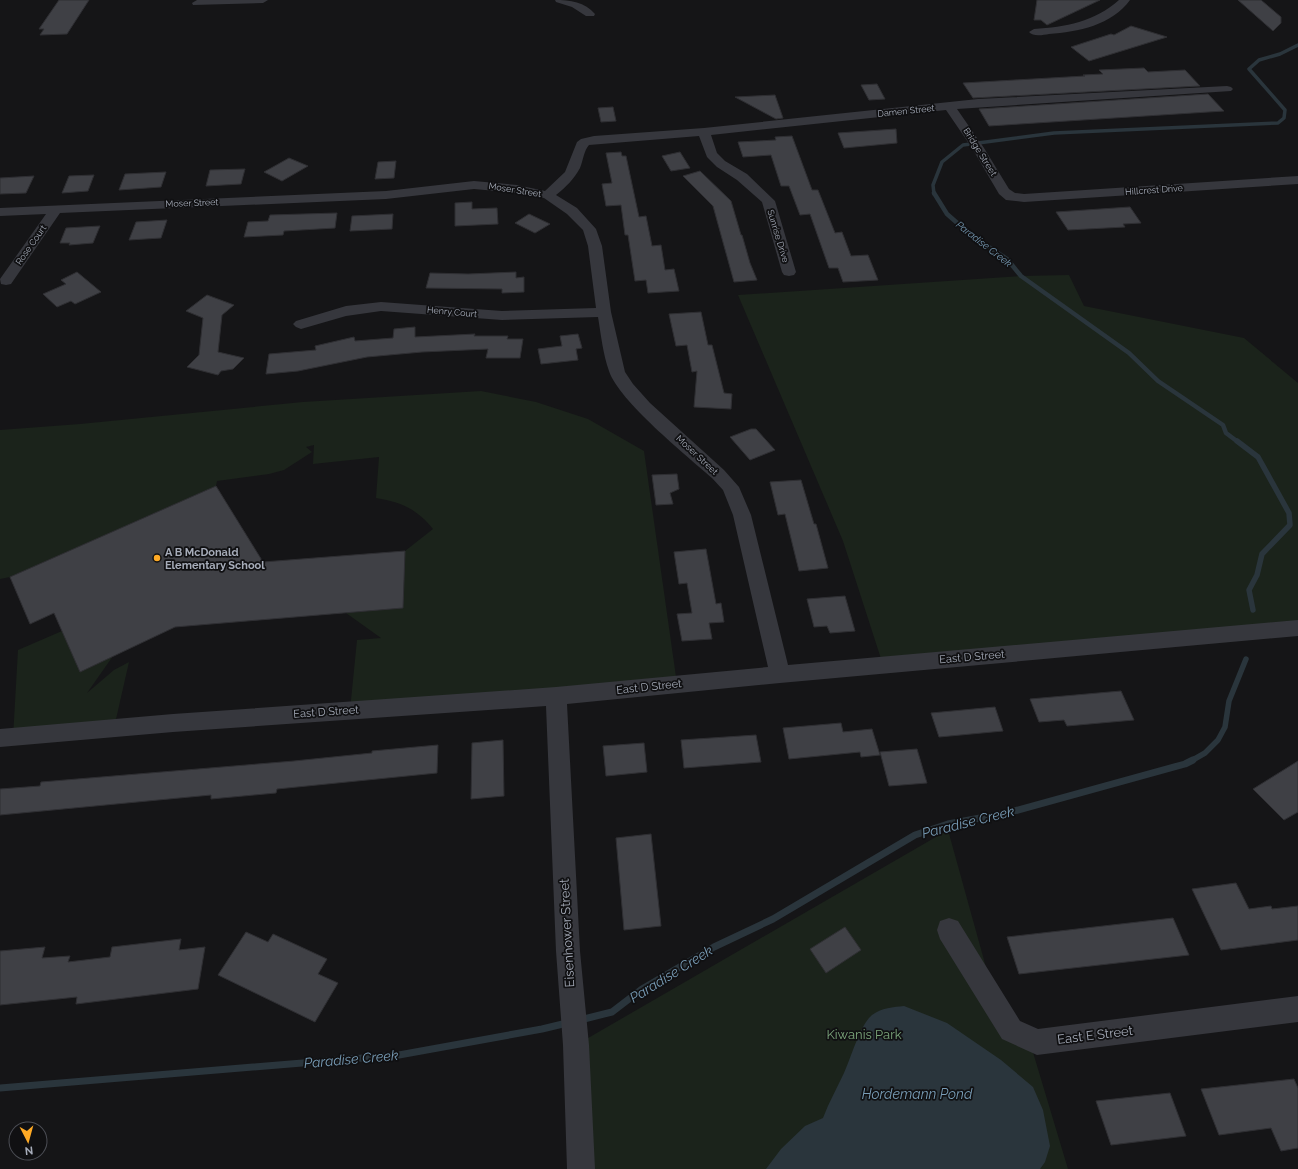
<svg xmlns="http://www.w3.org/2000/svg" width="1298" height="1169" viewBox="0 0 1298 1169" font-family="Raleway,sans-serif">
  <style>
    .green { fill: #1b231b }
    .water { fill: #2a353c }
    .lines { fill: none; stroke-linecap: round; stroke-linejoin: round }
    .stream-far3 { stroke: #2a353c; stroke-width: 3.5 }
    .stream-far2 { stroke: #2a353c; stroke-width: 4.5 }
    .stream-far1 { stroke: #2a353c; stroke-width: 5.5 }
    .stream { stroke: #2a353c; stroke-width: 7 }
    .building { fill: #3f4045; stroke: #2f2f33 }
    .street { fill: #36373d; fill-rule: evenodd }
    .poi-dot { fill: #ffaa25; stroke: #101012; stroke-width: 1.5 }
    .labels { text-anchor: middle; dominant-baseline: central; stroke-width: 3.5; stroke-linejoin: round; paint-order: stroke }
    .far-street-label { font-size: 9px; fill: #a6acb9; stroke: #101012 }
    .far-water-label { font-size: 10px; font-style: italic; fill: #799db7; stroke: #101012 }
    .poi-label { font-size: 11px; font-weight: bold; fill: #a6acb9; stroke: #101012; text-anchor: start }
    .street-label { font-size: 11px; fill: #a6acb9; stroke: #101012 }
    .near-street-label { font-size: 13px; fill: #a6acb9; stroke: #101012 }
    .near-park-label { font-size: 13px; fill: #7ba57b; stroke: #101012 }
    .near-water-label { font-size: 14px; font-style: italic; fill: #799db7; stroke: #101012 }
  </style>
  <rect width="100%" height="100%" fill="#151517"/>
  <g class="green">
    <path d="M1069 275 1084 306 1244 338 1298 383V628L883 665 843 541 738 295 1021 276Z"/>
    <path d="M481 391 536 402 588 419 644 451 677 684 350 710 357 640 381 638 346 613 403 608 405 551 433 529C417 509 401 502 376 498L379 457 313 464 314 445 306 447 312 452 284 470 269 474 217 481 216 486 10 577 0 579V430L80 424 303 402Z"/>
    <path d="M62 631 80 672 113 656 87 693 114 670 129 662 114 728 13 737 18 650Z"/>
    <path d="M948 830 997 1007 1029 1039 1068 1169H581L576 1045Z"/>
  </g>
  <path class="water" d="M904 1006 947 1023 1001 1060 1033 1087 1043 1110 1050 1146 1045 1162 1040 1169H766L781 1149 805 1126 823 1118C829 1102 837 1088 844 1073 851 1058 860 1025 872 1015 881 1008 894 1007 904 1006Z"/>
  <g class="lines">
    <path class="stream-far3" d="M934 194 933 185 942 162 963 145 1054 133 1278 123 1284 118 1285 110 1249 69 1259 60 1280 54 1298 45"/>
    <path class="stream-far2" d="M934 193 947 214 971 235 1007 259 1021 276 1129 353 1158 381 1223 425 1226 433 1238 442"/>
    <g class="stream-far1">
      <path d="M1237 441 1258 457 1289 513 1290 525 1262 554 1257 575 1249 590 1253 610"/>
      <path d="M1191 761 1205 753 1218 740 1225 727 1229 701 1246 659"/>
    </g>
    <g class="stream">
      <path d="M580 1020 612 1012 642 989 714 947 773 919 915 835 948 824 1007 813 1185 764 1193 760"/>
      <path d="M0 1088 399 1055 542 1029 567 1023"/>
    </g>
  </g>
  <g class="building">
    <path d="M59 0H89L67 34 40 35 44 29H39Z"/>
    <path d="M1037 0H1100L1047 25 1041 20H1034Z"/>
    <path d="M1238 0H1261L1281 17V23L1273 31Z"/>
    <path d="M1131 26 1167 37 1089 61 1071 47 1111 34 1114 35Z"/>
    <path d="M1144 68 1148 72 1185 70 1200 86 973 98 963 83 1085 76 1083 75 1103 74 1099 70Z"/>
    <path d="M877 84 885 99 869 100 861 85Z"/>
    <path d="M1208 94 1224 111 989 126 979 109Z"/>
    <path d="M775 95 783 118 776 119 735 97Z"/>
    <path d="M613 107 616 121 601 122 598 108Z"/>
    <path d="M896 129 897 143 844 148 838 133Z"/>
    <path d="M792 136 812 190H818L835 233 842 232 851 256 868 255 878 280 843 282 838 268H829L810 214 800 215 789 186H781L771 155 743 157 738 142 776 140 775 137Z"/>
    <path d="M621 152 622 156H626L639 217 646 216 652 246 661 245 665 270 674 269 679 291 648 293 646 280 635 281 628 235H625L621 205 606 206 602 184 612 183 606 153Z"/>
    <path d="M680 152 690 168 671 171 662 156Z"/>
    <path d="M289 158 308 166 282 181 264 172Z"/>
    <path d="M396 161 394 178 375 179 378 162Z"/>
    <path d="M245 169 241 184 206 186 210 170Z"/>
    <path d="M700 171 731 201 741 235H742L750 263 757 280 734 282 713 206 683 176Z"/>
    <path d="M166 172 161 187 119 190 125 174Z"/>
    <path d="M94 175 88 191 62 193 69 176Z"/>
    <path d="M34 176 26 193 0 194V178Z"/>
    <path d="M472 202V209L497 208 498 224 455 226V203Z"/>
    <path d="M1130 207 1141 223 1123 224 1125 227 1068 230 1056 212Z"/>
    <path d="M337 213 335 228 284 231 283 235 244 237 248 222 268 221 270 215Z"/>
    <path d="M393 214 392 229 350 231 352 216Z"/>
    <path d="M529 214 550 224 535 233 515 223Z"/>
    <path d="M167 220 161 238 129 240 136 222Z"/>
    <path d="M100 226 93 243 69 245 70 243H60L66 228Z"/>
    <path d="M77 272 101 292 75 304 71 301 57 307 43 294 66 284 61 280Z"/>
    <path d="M516 272V278L524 277V292L502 293V289L426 288 430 273 468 274Z"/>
    <path d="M207 295 234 305 222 315 218 352 244 358 233 369 221 371 218 375 187 367 199 355 203 318 186 311Z"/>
    <path d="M701 312 708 345H712L724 393 732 394 731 409 694 407 697 371 692 372 687 345 676 346 669 314Z"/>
    <path d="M415 327V337L475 334 474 336H508L507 339H523L520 358H486L488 349 422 352 367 357 298 371 266 374 269 354 316 350 315 346 354 337 355 341 393 338 394 329Z"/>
    <path d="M578 334 582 348 576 349 578 360 541 364 538 349 562 346 560 336Z"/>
    <path d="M751 429H756L775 450 750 460 730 437Z"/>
    <path d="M677 474 679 489 670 493 673 504 656 505 652 475Z"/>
    <path d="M801 480 814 524H816L828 568 799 571 785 514 778 515 770 482Z"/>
    <path d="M216 486 263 562 405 551 403 608 175 627 80 672 54 613 30 624 10 577Z"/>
    <path d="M706 549 716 604 721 603 724 622 709 623 712 639 682 641 677 614 692 613 687 583 679 584 674 552Z"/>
    <path d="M845 596 855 631 830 633 827 626 814 627 807 599Z"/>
    <path d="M1121 691 1134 720 1067 726 1064 720 1039 722 1030 699Z"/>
    <path d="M995 707 1003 731 939 737 931 713Z"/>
    <path d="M841 723 843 732 872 729 880 755 861 757 860 752 789 759 783 728Z"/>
    <path d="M756 735 761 762 684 768 681 740Z"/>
    <path d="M503 740 504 796 471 799 472 743Z"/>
    <path d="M644 743 647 772 606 776 603 746Z"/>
    <path d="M438 745 437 773 277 789 276 793 211 799V795L0 815V789L40 786 41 782 294 761 372 753V751Z"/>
    <path d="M917 749 927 783 889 786 880 752Z"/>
    <path d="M1298 761V812L1284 820 1253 789Z"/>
    <path d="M651 834 661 926 624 930 616 838Z"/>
    <path d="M1236 883 1249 909 1271 906 1272 909 1298 906V940L1221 950 1192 889Z"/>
    <path d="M1173 918 1189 955 1019 974 1007 937Z"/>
    <path d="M845 927 861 950 826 973 810 949Z"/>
    <path d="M246 932 268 942 273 934 327 959 318 974 338 983 315 1022 218 975Z"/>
    <path d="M181 939 179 950 205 947 198 989 76 1004 77 997 0 1005V951L45 947 42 958 70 956 68 962 110 957 112 947Z"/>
    <path d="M1294 1079 1298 1088V1148L1281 1151 1271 1128 1219 1135 1201 1089Z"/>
    <path d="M1170 1093 1186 1136 1111 1145 1096 1101Z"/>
  </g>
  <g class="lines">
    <g class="street">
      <path d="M197 0H268L263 3 193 5 192 3Z"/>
      <path d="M555 0C570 0 585 2 595 14L594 16H586L572 7 556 2Z"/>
      <path d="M1119 0H1130C1112 25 1078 32 1049 34 1043 35 1033 37 1029 32L1034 29C1066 27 1094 22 1119 0Z"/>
      <path d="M1227 86 1231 87 1233 89 1231 91 957 109 984 148 1009 189 1015 193 1024 194 1298 176V184L1024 202 1006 200 999 194 972 148 946 110 711 135 717 153 725 161 747 174 775 201 796 272 794 275 789 276 784 275 782 272 762 202 737 180 717 167 707 157 699 136 589 145C584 150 583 161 580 168 574 179 566 187 556 195L577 208 596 229 602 246 611 312 625 372 633 384 650 403 724 470 739 487 751 515 788 665 1298 620V636L780 683 567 704 580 951 589 1045 595 1169H567L563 1045 556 951 546 706 173 732 0 747V729L173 714 556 687 768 667 733 515 723 490 712 478C686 455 619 401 609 371 603 354 601 335 598 317L502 320 381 311 346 316 301 329 296 327 293 324 296 321 346 306 381 302 502 311 596 308 588 246 583 230 567 214 544 198 517 193 474 189 386 199 60 213 11 284 6 285 1 284 0 279 46 214 0 216V208L386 191 474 181 517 185 545 191 565 172 577 142 581 139 594 136 704 128 978 99Z"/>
      <path d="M949 918 958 921 1020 1021 1038 1029 1298 996V1022L1037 1055 1002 1039 940 939 937 930 940 921Z"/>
    </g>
  </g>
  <circle class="poi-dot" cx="157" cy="558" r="4"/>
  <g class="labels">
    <g class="far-street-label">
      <text transform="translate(906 111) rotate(-6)">Damen Street</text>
      <text transform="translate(980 152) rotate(58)">Bridge Street</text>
      <text transform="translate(515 190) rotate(9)">Moser Street</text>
      <text transform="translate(1154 190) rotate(-4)">Hillcrest Drive</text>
      <text transform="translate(192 203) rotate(-2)">Moser Street</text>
      <text transform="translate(778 236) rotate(73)">Sunrise Drive</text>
      <text transform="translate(31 245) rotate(-55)">Rose Court</text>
      <text transform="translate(452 312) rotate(5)">Henry Court</text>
      <text transform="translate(697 455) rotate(43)">Moser Street</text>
    </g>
    <g class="far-water-label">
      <text transform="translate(984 244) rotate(38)">Paradise Creek</text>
    </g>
    <g class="poi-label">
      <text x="165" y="552">A B McDonald<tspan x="165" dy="13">Elementary School</tspan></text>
    </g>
    <g class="street-label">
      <text transform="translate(972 657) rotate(-5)">East D Street</text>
      <text transform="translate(649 687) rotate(-6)">East D Street</text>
      <text transform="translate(326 712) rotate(-4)">East D Street</text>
    </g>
    <g class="near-street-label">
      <text transform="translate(567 933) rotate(-93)">Eisenhower Street</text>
      <text transform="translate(1095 1035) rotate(-7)">East E Street</text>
    </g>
    <g class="near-park-label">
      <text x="864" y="1034">Kiwanis Park</text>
    </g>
    <g class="near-water-label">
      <text transform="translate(968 822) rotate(-14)">Paradise Creek</text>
      <text transform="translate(671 974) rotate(-32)">Paradise Creek</text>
      <text transform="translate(351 1059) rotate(-5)">Paradise Creek</text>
      <text x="917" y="1094">Hordemann Pond</text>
    </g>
  </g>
  <g transform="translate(28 1141) rotate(174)"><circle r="19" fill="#101012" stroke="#4c4e55"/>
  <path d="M0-3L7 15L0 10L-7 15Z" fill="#ffaa25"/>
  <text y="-6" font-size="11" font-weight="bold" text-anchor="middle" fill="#a6acb9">N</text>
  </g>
</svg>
